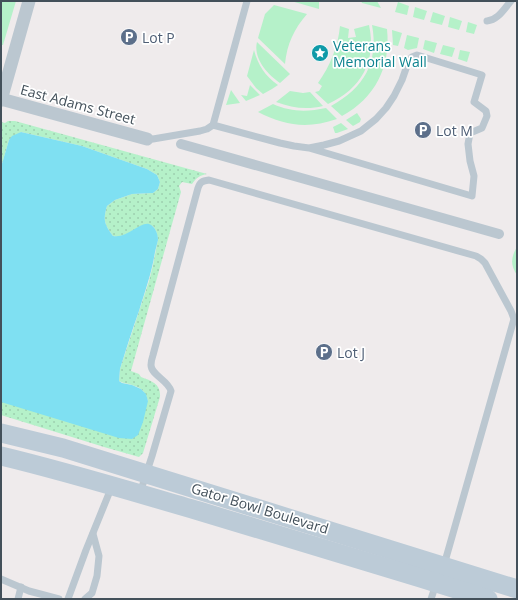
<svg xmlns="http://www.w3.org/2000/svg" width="518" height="600" viewBox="0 0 518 600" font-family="'Open Sans',sans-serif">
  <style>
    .grass { fill: url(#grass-dots) }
    .garden { fill: #b5f1c9 }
    .water { fill: #7fe0f2 }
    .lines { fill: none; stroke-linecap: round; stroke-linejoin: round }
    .service { stroke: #bbc7d0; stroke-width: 7 }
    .pedestrian { stroke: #bbc7d0; stroke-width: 10 }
    .minor { stroke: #bbc7d0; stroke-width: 13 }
    .secondary { stroke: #bccbd7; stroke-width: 19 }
    .labels { text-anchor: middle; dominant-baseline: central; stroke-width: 3.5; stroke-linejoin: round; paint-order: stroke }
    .service-label { font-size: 14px; fill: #4e5e75; stroke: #fff; text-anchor: start }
    .culture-label { font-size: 14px; fill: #0d838f; stroke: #fff; text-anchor: start }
    .street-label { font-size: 14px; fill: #43505a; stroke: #fff }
  </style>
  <defs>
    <pattern id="grass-dots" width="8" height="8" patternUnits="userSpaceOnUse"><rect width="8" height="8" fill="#b5f1c9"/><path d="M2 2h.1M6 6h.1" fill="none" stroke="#9dd0af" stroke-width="1.8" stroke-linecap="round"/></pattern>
  </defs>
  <rect width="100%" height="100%" fill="#efebec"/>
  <path class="grass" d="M8 121H15L207 174C200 175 196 178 192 184L182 182 179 186 181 192 131 371 139 374 141 377C152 381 161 384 160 397L143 453 139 457 104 447 1 415V402L148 401C145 390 140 387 129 384 125 383 123 383 119 381L120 369 149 281 153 265 158 239 156 231 153 226 143 225 127 234 118 237 113 236C104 224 103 220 107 206L115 200 132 194 153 193 158 189 160 182 157 175 147 169 82 146 21 132 9 140 1 167V122L5 123Z"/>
  <g class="garden">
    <path d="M1 1H16L3 45H1Z"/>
    <path d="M291 1H319V9Z"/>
    <path d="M361 1H377L381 8 362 3Z"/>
    <path d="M398 2 409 6 407 15 395 12Z"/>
    <path d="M274 5 307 14C294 29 287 44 285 64L258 38 265 14Z"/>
    <path d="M415 7 427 11 424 20 413 17Z"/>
    <path d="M433 12 445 16 442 25 430 22Z"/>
    <path d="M450 17 462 21 459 30 448 27Z"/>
    <path d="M468 22 477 25 474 34 466 32Z"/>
    <path d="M369 25C377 61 361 89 328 104L315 92 319 91 322 86 318 83C330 66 338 47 340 26L349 29 348 38 356 37 354 29Z"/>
    <path d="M372 25 387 29C391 67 375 98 342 116L331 106C364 88 379 62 372 25Z"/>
    <path d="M392 30 402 33 398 46 393 45Z"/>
    <path d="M407 35 419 38 417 48 408 50 404 48Z"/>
    <path d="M425 40 437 43 434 53 423 49Z"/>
    <path d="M257 42 290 74 280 83C267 74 253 58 257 42Z"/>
    <path d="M443 45 455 48 452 57 440 54Z"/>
    <path d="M254 50C258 65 265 76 278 85L272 89 263 94 256 88 247 76Z"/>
    <path d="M460 50 470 52 467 62 458 59Z"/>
    <path d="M250 85 260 95 246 101 241 95 247 96Z"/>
    <path d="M231 90 240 103 226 105Z"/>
    <path d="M290 91 303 93 310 92 323 106C307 110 292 108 276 102Z"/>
    <path d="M273 104C291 112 307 112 326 108L337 119C308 129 285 126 258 112Z"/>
    <path d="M357 113 361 119 360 122 353 126 346 120Z"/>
    <path d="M341 123 348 129 337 133H335L333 127Z"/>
    <path d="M517 247V275C510 265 511 257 517 247Z"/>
  </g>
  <path class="water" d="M21 132 82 146 147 169 157 175 160 182 158 189 153 193 132 194 115 200 107 206C103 220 104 224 113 236 127 239 139 222 149 224 155 226 158 234 158 240 157 244 156 248 155 252 152 272 145 291 139 311 132 330 126 350 120 369L119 381 122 383 132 385 141 389 146 394 148 401 143 422 138 435 132 439 119 438 1 402V167L9 140 12 136Z"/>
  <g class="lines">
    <g class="service">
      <path d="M487 21C498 20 504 9 511 1"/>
      <path d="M213 125 280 143 294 146 309 148 324 145 339 141 361 131 376 119 386 108 394 96 402 80 409 60 412 57 417 55 482 75 474 102 486 111 487 116 482 128 470 133 468 144 470 161 474 176 472 196 309 148"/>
      <path d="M147 139H153L200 131 207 129 213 125 247 1"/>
      <path d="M140 493 152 456 171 391C168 380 151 375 151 365 151 362 152 358 153 355L198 188C200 182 202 181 209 180L476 256 481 259 485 263 511 311 514 319 444 565"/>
      <path d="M1 579 29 591 59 599"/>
      <path d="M18 599 21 587"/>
      <path d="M68 599 86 550 112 486"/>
      <path d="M85 599 92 593 97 576 99 556 93 534"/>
      <path d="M431 599 436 584"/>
    </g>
    <path class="pedestrian" d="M181 144 499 234"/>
    <g class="minor">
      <path d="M1 99 147 139"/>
      <path d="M1 100 29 1"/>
    </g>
    <g class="secondary">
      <path d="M1 433 63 448 517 589"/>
      <path d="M1 456C68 472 133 492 199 511 296 540 392 569 488 599"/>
    </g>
  </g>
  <defs>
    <g id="parking-disc" transform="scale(0.9)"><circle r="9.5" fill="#5c6f8a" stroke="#fff"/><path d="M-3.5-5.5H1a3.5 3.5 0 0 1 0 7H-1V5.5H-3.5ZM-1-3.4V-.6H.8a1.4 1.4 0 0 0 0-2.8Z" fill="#fff"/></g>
    <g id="sight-disc" transform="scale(0.9)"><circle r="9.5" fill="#0f9aa8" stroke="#fff"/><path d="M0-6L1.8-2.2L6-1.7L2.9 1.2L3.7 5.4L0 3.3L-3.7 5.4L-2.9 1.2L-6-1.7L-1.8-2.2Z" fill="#fff"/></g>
  </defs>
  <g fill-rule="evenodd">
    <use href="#parking-disc" x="129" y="37"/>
    <use href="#sight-disc" x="320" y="53"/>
    <use href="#parking-disc" x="423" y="130"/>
    <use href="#parking-disc" x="324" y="352"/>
  </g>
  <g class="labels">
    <g class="service-label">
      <text x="142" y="37">Lot P</text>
      <text x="436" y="130">Lot M</text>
      <text x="337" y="352">Lot J</text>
    </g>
    <g class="culture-label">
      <text x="333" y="45">Veterans<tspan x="333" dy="16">Memorial Wall</tspan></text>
    </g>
    <g class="street-label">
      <text transform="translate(78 104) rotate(15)">East Adams Street</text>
      <text transform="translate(260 508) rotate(17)">Gator Bowl Boulevard</text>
    </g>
  </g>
  <rect width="518" height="600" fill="none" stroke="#43505a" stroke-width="4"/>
</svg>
